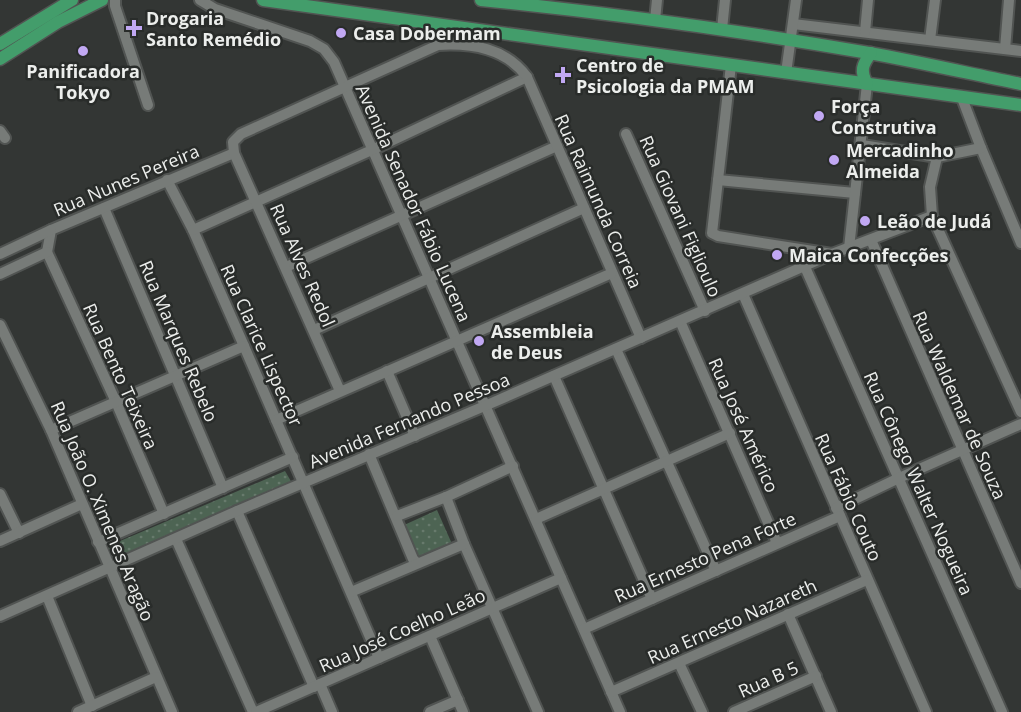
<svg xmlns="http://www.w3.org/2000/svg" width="1021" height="712" viewBox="0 0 1021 712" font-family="'Open Sans',sans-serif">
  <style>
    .park { fill: url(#park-dots) }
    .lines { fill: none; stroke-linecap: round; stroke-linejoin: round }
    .minor-casing { stroke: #515452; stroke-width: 14 }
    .major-casing { stroke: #515452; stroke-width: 15 }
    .minor { stroke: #777b78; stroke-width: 10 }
    .major { stroke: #439d6b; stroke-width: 12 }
    .poi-dot { fill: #c1a8f3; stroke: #292c2a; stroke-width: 2 }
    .labels { text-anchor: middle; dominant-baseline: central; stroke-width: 5; stroke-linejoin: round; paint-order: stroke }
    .poi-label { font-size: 18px; font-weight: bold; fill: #eceeec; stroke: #292c2a; text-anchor: start }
    .street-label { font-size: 18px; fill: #eceeec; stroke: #292c2a }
  </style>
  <defs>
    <pattern id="park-dots" width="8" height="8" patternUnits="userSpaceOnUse" patternTransform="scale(1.5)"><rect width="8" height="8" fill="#4d6453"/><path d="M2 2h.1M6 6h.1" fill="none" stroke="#677a6c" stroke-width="1.8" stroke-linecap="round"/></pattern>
  </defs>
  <rect width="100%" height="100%" fill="#333634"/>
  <g class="park">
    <path d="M285 471 292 483 113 561 106 547Z"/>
    <path d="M437 510 452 544 418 559 402 526Z"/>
  </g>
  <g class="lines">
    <g class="minor-casing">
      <g id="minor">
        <path d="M115 0V6L148 105"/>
        <path d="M200 0 215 9 310 41 324 49 334 62 620 712"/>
        <path d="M655 20 657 0"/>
        <path d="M793 24 1021 51"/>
        <path d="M722 29 725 0"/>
        <path d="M865 32 868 0"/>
        <path d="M930 40 935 0"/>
        <path d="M1005 49 1009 0"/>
        <path d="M731 65 712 233 718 236 832 254"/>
        <path d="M786 73 796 0"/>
        <path d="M962 98 981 148 1021 243"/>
        <path d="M0 131 5 138"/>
        <path d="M626 134 705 311"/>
        <path d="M862 145 937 157 981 148"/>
        <path d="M937 157 930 187 932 216 1021 412"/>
        <path d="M167 180 193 230 244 346 379 658"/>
        <path d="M718 180 855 193"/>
        <path d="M104 208 223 488"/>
        <path d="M193 230 374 149 527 77"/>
        <path d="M871 240 1021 583"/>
        <path d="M849 248 867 84"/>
        <path d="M47 252 116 402 164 514"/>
        <path d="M47 252 51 230 234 153"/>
        <path d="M0 254 51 230"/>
        <path d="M286 267 557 146"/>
        <path d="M805 267 1002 712"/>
        <path d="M0 274 47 252"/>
        <path d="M743 294 926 712"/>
        <path d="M680 321 777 543"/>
        <path d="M0 325 51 430 172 712"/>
        <path d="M314 330 584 208"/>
        <path d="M616 349 716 571"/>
        <path d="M387 371 415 436"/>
        <path d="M554 376 652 599"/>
        <path d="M340 391 234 153 233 142 241 134 438 45C472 43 506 48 527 77L641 338"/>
        <path d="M276 420 612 273"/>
        <path d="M51 430 244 346"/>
        <path d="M369 454 413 559 417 563"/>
        <path d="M0 494 19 533"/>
        <path d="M446 497 464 544 538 712"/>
        <path d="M836 508 899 478 1021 424"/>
        <path d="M237 511 314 687"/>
        <path d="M397 516 446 497 513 466"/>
        <path d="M536 519 730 433"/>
        <path d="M176 539 253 712"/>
        <path d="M0 541 82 504"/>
        <path d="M98 542 293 457"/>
        <path d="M351 592 464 544"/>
        <path d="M47 596 92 706"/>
        <path d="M788 614 831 712"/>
        <path d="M0 616 237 511 487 405 832 254 932 216"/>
        <path d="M584 629 840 516"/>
        <path d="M430 636 463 712"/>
        <path d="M679 663 702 712"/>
        <path d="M320 684 332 712"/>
        <path d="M611 692 867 580"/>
        <path d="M78 712 156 677"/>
        <path d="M256 712 561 578"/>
        <path d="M430 712 458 700"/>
        <path d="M734 712 816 676"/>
      </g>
    </g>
    <g class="major-casing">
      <g id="major">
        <path d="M263 0 1021 105"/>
        <path d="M481 0C611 13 741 31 869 53 920 62 971 74 1021 84"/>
        <path d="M0 44 72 0"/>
        <path d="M0 59 58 22 102 0"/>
        <path d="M867 84C860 71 862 65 871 53"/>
      </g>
    </g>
    <use href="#minor" class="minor"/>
    <use href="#major" class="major"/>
  </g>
  <g class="poi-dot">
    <path d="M131 19h6v6h6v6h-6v6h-6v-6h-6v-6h6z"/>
    <circle cx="341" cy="33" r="6"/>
    <circle cx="83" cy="51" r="6"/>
    <path d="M560 66h6v6h6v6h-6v6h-6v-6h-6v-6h6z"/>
    <circle cx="819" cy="116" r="6"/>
    <circle cx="834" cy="160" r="6"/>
    <circle cx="865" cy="221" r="6"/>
    <circle cx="777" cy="255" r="6"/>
    <circle cx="479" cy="341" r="6"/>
  </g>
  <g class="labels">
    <g class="poi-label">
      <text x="146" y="18">Drogaria<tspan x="146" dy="21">Santo Remédio</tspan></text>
      <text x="353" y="33">Casa Dobermam</text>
      <text x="576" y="65">Centro de<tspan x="576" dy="21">Psicologia da PMAM</tspan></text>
      <text x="83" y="71" text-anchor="middle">Panificadora<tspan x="83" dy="21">Tokyo</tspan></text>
      <text x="831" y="106">Força<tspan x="831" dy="21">Construtiva</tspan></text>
      <text x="846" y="150">Mercadinho<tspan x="846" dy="21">Almeida</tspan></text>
      <text x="877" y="221">Leão de Judá</text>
      <text x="789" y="255">Maica Confecções</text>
      <text x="491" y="331">Assembleia<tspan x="491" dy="21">de Deus</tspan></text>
    </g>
    <g class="street-label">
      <text transform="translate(126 180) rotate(-23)">Rua Nunes Pereira</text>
      <text transform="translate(599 201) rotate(66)">Rua Raimunda Correia</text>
      <text transform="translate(414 203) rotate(66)">Avenida Senador Fábio Lucena</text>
      <text transform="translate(681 216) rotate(66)">Rua Giovani Figlioulo</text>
      <text transform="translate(303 265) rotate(66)">Rua Alves Redol</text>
      <text transform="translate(179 341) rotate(67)">Rua Marques Rebelo</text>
      <text transform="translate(262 345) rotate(66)">Rua Clarice Lispector</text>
      <text transform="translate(121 376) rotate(66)">Rua Bento Teixeira</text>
      <text transform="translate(960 405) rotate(66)">Rua Waldemar de Souza</text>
      <text transform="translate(409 420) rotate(-23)">Avenida Fernando Pessoa</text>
      <text transform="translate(744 425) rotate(66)">Rua José Américo</text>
      <text transform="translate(919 483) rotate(66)">Rua Cônego Walter Nogueira</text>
      <text transform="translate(849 497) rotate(66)">Rua Fábio Couto</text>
      <text transform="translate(103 511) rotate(67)">Rua João O. Ximenes Aragão</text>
      <text transform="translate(705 557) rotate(-24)">Rua Ernesto Pena Forte</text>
      <text transform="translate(732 621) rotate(-24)">Rua Ernesto Nazareth</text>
      <text transform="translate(402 630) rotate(-24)">Rua José Coelho Leão</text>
      <text transform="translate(768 679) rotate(-24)">Rua B 5</text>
    </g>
  </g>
</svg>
